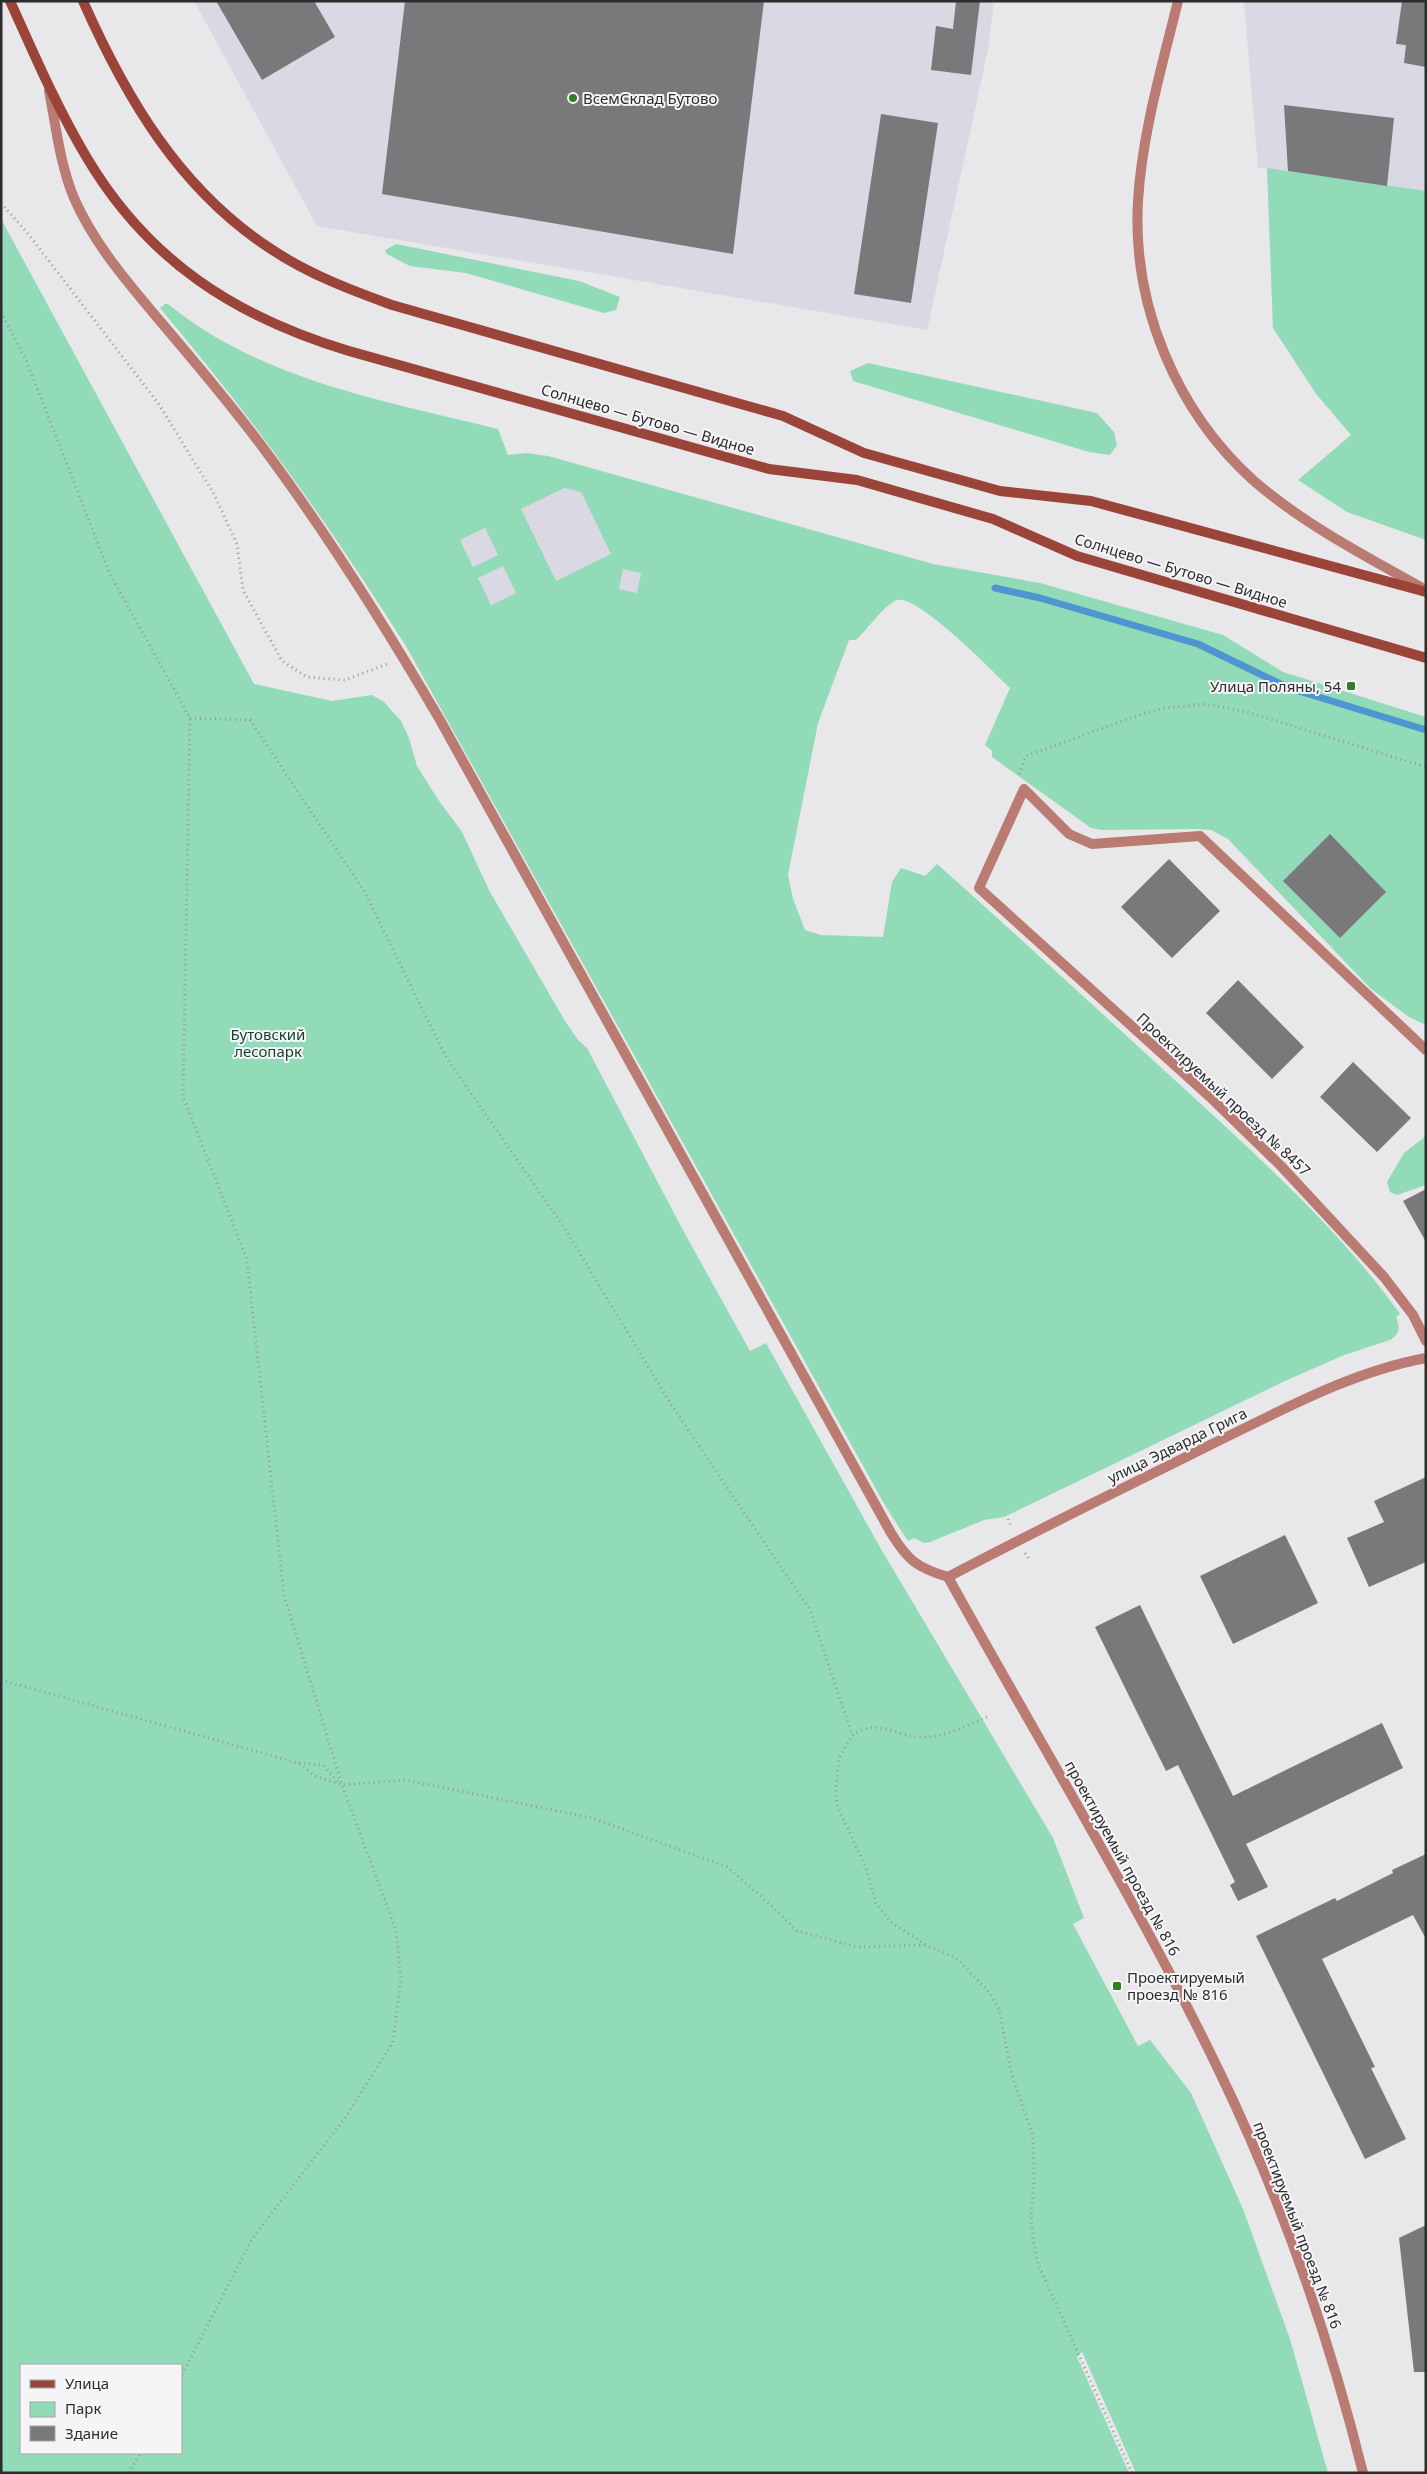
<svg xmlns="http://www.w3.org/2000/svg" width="1427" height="2474" viewBox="0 0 1427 2474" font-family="'Noto Sans',sans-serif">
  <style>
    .built { fill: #dad9e3 }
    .green { fill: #91dbb8; fill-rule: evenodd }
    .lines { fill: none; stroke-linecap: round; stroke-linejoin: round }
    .stream { stroke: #4f95d1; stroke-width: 7 }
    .building { fill: #79797c }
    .path { stroke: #9a999b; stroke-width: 3; stroke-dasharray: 1 4; stroke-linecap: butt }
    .minor { stroke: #b97b72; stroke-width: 10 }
    .secondary { stroke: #9b4439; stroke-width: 10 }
    .poi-dot { fill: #358027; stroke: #f5f5f8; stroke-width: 2 }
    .labels { text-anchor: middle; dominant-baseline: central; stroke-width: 4; stroke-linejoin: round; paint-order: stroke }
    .poi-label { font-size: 15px; fill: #2d2d2e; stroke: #f5f5f8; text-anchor: start }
    .street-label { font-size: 15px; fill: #2d2d2e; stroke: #f5f5f8 }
    .park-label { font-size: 15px; fill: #133f2e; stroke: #f5f5f8 }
  </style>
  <rect width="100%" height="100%" fill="#e8e7ea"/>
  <g class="built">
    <path d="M194 1H994L988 50 927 330 317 226Z"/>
    <path d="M1244 1H1426V451L1317 395 1273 328 1267 168H1258Z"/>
    <path d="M564 488 581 492 612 554 556 582 520 509Z"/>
    <path d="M485 528 498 555 473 567 460 540Z"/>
    <path d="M503 565 516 593 491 605 478 578Z"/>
    <path d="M623 569 642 572 637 593 619 589Z"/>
  </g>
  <g class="green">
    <path d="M1267 168 1426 191V540L1347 512 1298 480 1351 435 1317 395 1273 328Z"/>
    <path d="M1 219 254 684 332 701 372 695 384 702 401 721 409 738 417 766 437 798 462 832 490 892 565 1021 578 1040 587 1048 684 1232 750 1351 766 1343 881 1549 1053 1838 1084 1918 1073 1924 1138 2046 1150 2040 1191 2093 1243 2209 1290 2339 1328 2473H1136L1082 2352 1077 2357 1129 2473H1ZM21 2365H181V2453H21Z"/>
    <path d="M396 244 579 281 620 297 616 310 604 313 466 273 410 266 387 254 385 250Z"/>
    <path d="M165 304H168C261 380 384 401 498 429L508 455 526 453 548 456 933 564 1040 583 1223 635 1283 672 1426 717V1025L1409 1017 1371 989 1228 839 1211 830 1195 829 1102 830 1091 828 992 757V751L985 745 1010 688C992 671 919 595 897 600 886 603 866 631 856 640H849L818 723 788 875 793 899 805 930 821 935 883 937 892 882 901 868 925 876 937 864C1018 936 1098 1010 1178 1083 1256 1155 1338 1227 1400 1314L1396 1317C1400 1327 1400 1334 1390 1340L1344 1355 1285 1381 1004 1517 984 1520 930 1542 924 1543 914 1538 908 1541 886 1507 407 648C332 528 251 416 160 308ZM564 488 581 492 611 554 556 581 521 509ZM485 528 498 555 473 567 460 540ZM503 566 516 593 491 605 478 578ZM623 569 641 573 637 593 619 589Z"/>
    <path d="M868 363 1097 413 1114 432 1117 445 1110 455 1089 452 853 381 850 371Z"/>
    <path d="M1426 1136V1185L1397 1195 1390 1192 1387 1182 1404 1153Z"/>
  </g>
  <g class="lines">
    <path class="stream" d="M995 588 1040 598 1198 644 1289 688 1426 730"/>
  </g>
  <g class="building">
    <path d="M216 1H314L335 37 262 80Z"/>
    <path d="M405 1H764L733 254 382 194Z"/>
    <path d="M956 1H980L971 75 931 70 936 26 953 29Z"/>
    <path d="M1402 1H1426V67L1404 63 1406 45 1396 44Z"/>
    <path d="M1284 105 1394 118 1387 186 1288 171Z"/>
    <path d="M881 114 938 123 911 303 854 294Z"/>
    <path d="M1330 834 1386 892 1340 938 1283 881Z"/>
    <path d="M1169 859 1220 911 1172 958 1121 907Z"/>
    <path d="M1238 980 1304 1047 1272 1079 1206 1013Z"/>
    <path d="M1353 1062 1411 1118 1377 1152 1320 1097Z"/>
    <path d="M1426 1189V1242L1403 1201Z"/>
    <path d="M1426 1477V1562L1369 1587 1347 1538 1384 1522 1374 1501Z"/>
    <path d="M1285 1535 1318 1603 1233 1644 1200 1576Z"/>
    <path d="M1140 1605 1233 1796 1382 1723 1403 1768 1246 1844 1268 1887 1238 1901 1230 1885 1235 1882 1178 1765 1166 1771 1095 1627Z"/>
    <path d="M1426 1854V1939L1413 1915 1322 1959 1375 2067 1371 2068 1406 2139 1365 2159 1256 1936 1335 1898 1337 1901 1393 1873 1392 1870Z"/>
    <path d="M1426 2225V2372H1414L1399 2238Z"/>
  </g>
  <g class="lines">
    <g class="path">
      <path d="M1 203 29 235 158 403 214 494 237 544 243 590 282 661 307 677 345 680 390 663"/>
      <path d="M1 312 26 360 110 574 190 718 183 1096 247 1260 284 1595 342 1785 396 1930 401 1979 393 2042 345 2118 252 2239 181 2377"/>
      <path d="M190 718 250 720 364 891 446 1057 565 1229 672 1406 810 1610 852 1735"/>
      <path d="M1019 774 1026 756 1142 714 1165 708 1205 704 1247 712 1426 767"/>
      <path d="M1008 1519 1012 1528"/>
      <path d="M1025 1553 1029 1559"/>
      <path d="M1 1680 298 1763 317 1777 342 1785 406 1780 592 1818 727 1867 771 1905 797 1931 858 1947 926 1945"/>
      <path d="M987 1717C966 1726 944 1738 920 1737 903 1737 886 1725 870 1728 864 1729 857 1732 852 1735L839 1758 836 1787 837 1805 866 1868 876 1903 892 1923 926 1945 956 1958 989 1992 999 2009 1012 2076 1033 2136 1034 2180 1031 2213 1033 2240 1038 2264 1132 2473"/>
      <path d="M299 1763 323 1765 339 1783"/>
      <path d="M129 2473 140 2453"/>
    </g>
    <g class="minor">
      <path d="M1178 1C1162 66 1142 134 1138 201 1132 305 1176 411 1254 481 1305 525 1367 557 1426 590"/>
      <path d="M49 91C56 126 60 165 74 198 94 244 128 283 160 321 194 361 227 400 258 441 325 530 384 624 440 720L891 1533C908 1561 918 1568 948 1577"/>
      <path d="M1426 1050 1200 836 1092 844 1069 834 1024 789 979 888 1210 1097 1281 1166 1384 1277 1413 1315 1426 1341"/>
      <path d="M948 1577C1039 1742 1139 1904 1221 2075 1282 2202 1329 2336 1363 2473"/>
      <path d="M948 1577C1035 1531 1124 1488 1212 1444 1281 1411 1350 1372 1426 1358"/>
    </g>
    <g class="secondary">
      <path d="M10 1C34 54 57 108 87 158 149 262 236 317 349 351L769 469 857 480 993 519 1077 556 1426 658"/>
      <path d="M83 1C126 98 180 190 271 249 308 274 351 290 392 305L783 416 864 453 1000 491 1091 501 1426 592"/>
    </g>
  </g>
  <g class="poi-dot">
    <circle cx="573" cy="98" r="5"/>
    <rect x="1346" y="681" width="10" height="10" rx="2.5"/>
    <rect x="1112" y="1981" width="10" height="10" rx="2.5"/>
  </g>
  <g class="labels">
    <g class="poi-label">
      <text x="583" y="98">ВсемСклад Бутово</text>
      <text x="1341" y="686" text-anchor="end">Улица Поляны, 54</text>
      <text x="1127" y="1977">Проектируемый<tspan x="1127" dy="17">проезд № 816</tspan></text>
    </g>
    <g class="street-label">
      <text transform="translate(648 419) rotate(16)">Солнцево — Бутово — Видное</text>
      <text transform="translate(1181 570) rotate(17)">Солнцево — Бутово — Видное</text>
      <text transform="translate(1224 1094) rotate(43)">Проектируемый проезд № 8457</text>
      <text transform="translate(1177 1445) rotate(-26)">улица Эдварда Грига</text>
      <text transform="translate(1123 1858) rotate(61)">проектируемый проезд № 816</text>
      <text transform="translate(1298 2225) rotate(69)">проектируемый проезд № 816</text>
    </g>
    <g class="park-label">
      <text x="268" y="1034">Бутовский<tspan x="268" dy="17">лесопарк</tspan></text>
    </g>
  </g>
  <rect width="1427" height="2474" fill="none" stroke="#2d2d2e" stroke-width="5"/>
  <rect x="20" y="2364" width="162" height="90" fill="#f5f5f8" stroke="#a5a5a7"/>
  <rect x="30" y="2380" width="25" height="8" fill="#9b4439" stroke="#a5a5a7"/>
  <text x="65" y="2389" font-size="15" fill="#2d2d2e">Улица</text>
  <rect x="30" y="2402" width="25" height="15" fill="#91dbb8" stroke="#a5a5a7"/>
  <text x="65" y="2414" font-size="15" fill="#2d2d2e">Парк</text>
  <rect x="30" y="2426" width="25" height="15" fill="#79797c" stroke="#a5a5a7"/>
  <text x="65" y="2439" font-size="15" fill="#2d2d2e">Здание</text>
</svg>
